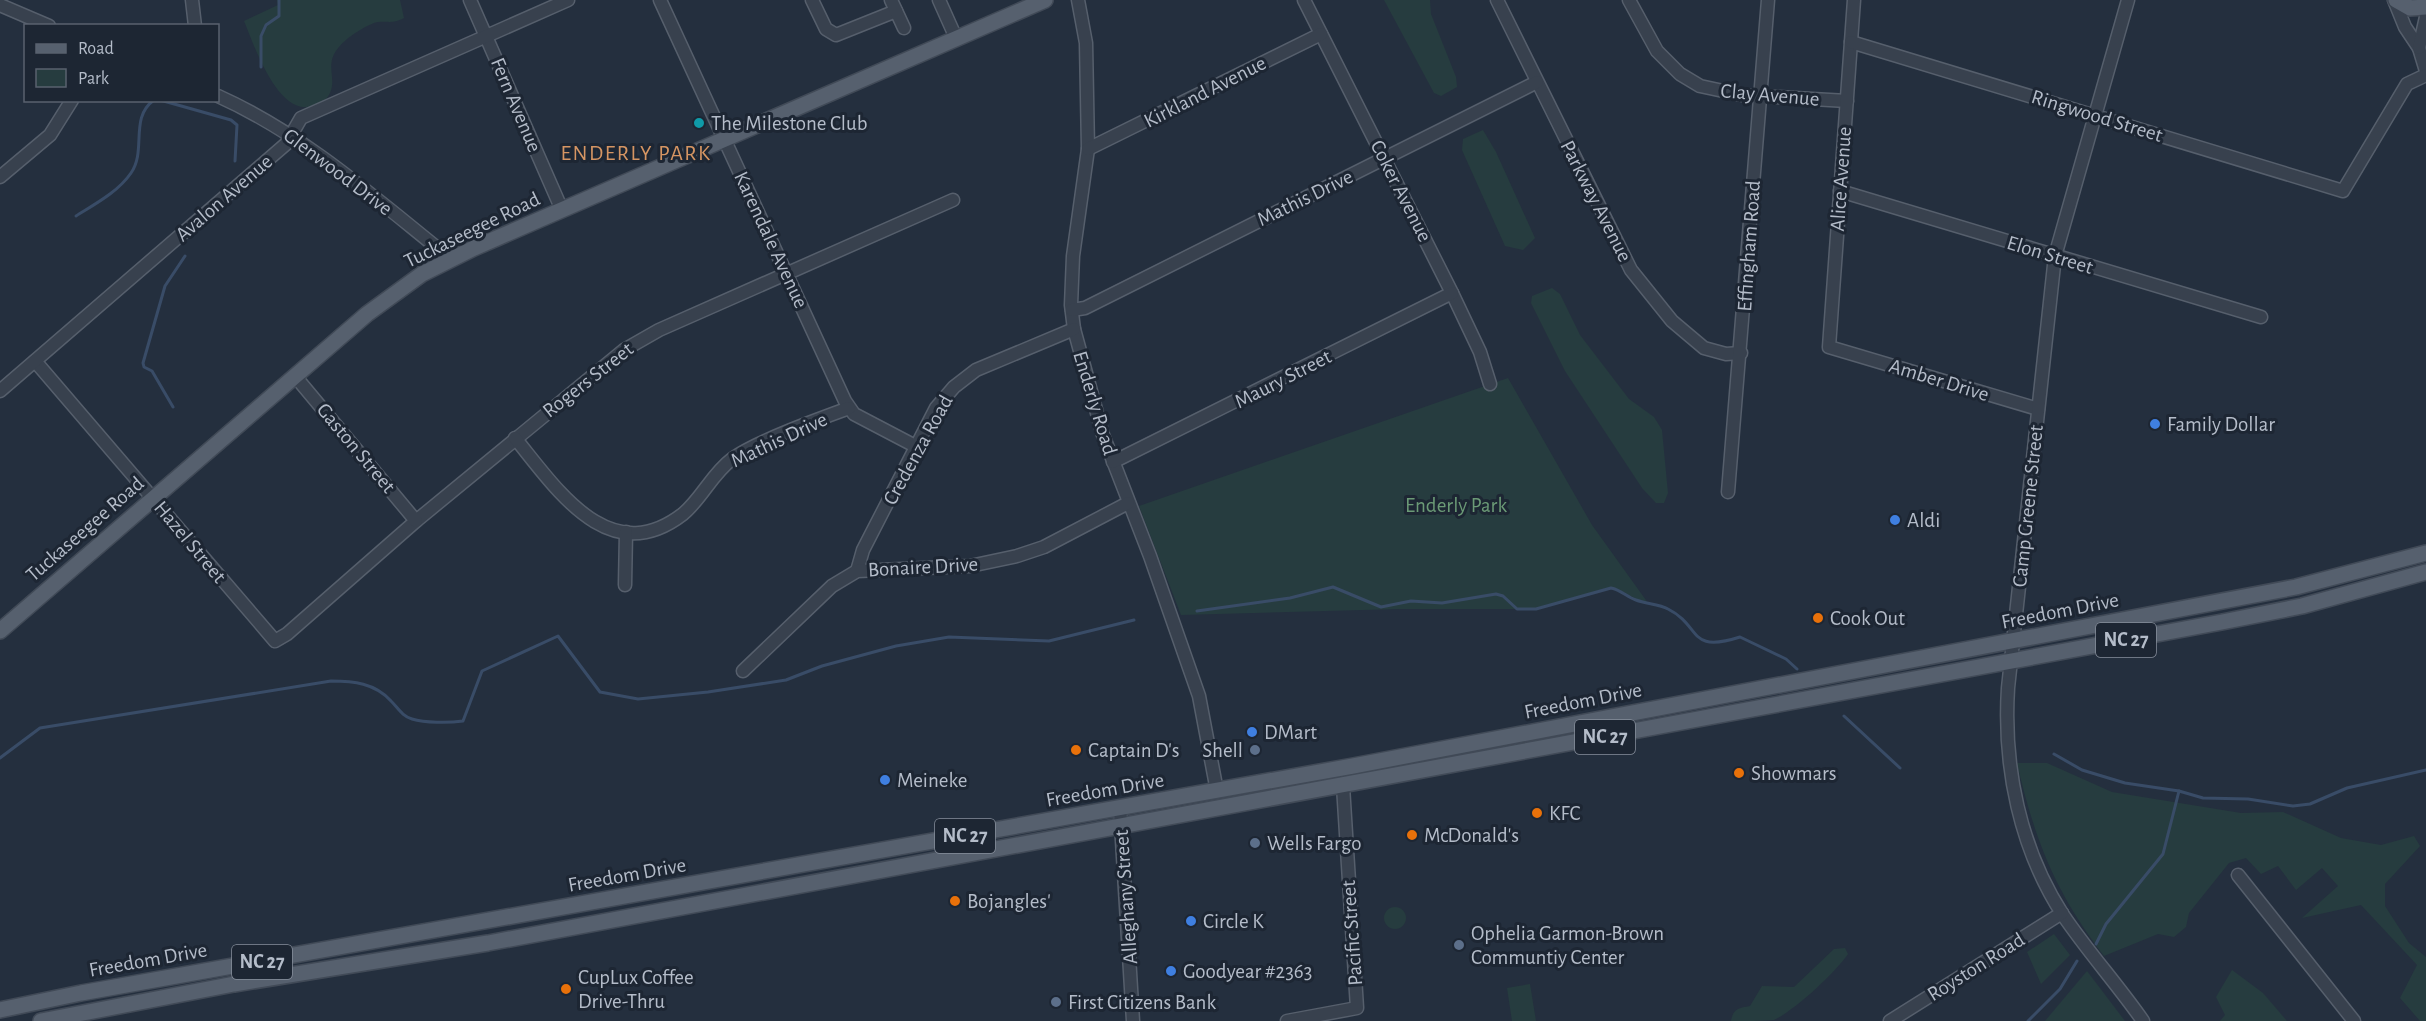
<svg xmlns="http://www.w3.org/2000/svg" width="2426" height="1021" viewBox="0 0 2426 1021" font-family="'Alegreya Sans',sans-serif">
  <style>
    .green { fill: #263c3f }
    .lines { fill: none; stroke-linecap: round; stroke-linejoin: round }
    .stream { stroke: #394c67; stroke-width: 3 }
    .minor-casing { stroke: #565f6c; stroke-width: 15 }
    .major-casing { stroke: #414a57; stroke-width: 18 }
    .minor { stroke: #38414e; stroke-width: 12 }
    .major { stroke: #56606e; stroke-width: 15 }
    .culture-dot { fill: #0f9aa8; stroke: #1d2633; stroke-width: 2 }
    .shop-dot { fill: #3f7fe0; stroke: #1d2633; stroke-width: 2 }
    .food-dot { fill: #e8710a; stroke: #1d2633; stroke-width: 2 }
    .service-dot { fill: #5c6f8a; stroke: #1d2633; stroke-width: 2 }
    .labels { text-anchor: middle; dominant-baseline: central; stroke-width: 6; stroke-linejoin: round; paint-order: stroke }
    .shield { fill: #1d2633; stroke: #878f9c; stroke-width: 1.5 }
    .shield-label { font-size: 20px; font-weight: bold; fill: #b4bcc9 }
    .street-label { font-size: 21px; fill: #b4bcc9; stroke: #1d2633 }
    .poi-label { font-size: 21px; fill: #b4bcc9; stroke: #1d2633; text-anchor: start }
    .park-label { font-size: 21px; fill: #6b9a76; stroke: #1d2633 }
    .neighbourhood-label { font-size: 22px; letter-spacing: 1.5px; fill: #d59563; stroke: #1d2633 }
  </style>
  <rect width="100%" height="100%" fill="#242f3e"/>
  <g class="green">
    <path d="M277 0H400L404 18C392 24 390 21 378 22 370 23 353 34 346 40 320 62 338 75 330 93 326 101 320 104 312 106 278 117 254 45 244 21L278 5Z"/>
    <path d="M1384 0H1430L1431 14 1456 77 1457 87 1441 96 1434 93Z"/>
    <path d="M1483 130 1496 152 1535 238 1523 250 1505 246 1462 150 1463 139Z"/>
    <path d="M1552 288 1560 294 1580 335 1629 399 1654 417 1662 430 1668 493 1664 503H1656L1642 488 1565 371 1531 303 1532 296Z"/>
    <path d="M1508 378 1592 525 1648 603C1634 600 1624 590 1611 588L1536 609H1400L1181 615 1139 506Z"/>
    <path d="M2017 763H2047L2112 792 2241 813 2283 812 2341 838 2381 845 2414 836 2420 846 2385 884V906L2409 943 2426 957V1021H2420L2400 998 2417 965 2361 905 2302 918 2338 886 2322 868 2296 890 2278 866 2261 874 2246 858 2229 863 2189 913 2186 927 2174 937 2158 934 2104 956C2055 892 2035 841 2017 763Z"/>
    <circle cx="1395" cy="918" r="11"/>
    <path d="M2054 934 2070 955 2041 984 2027 952Z"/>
    <path d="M1845 948 1848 954C1834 974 1795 1010 1774 1020 1764 1021 1743 1021 1731 1021 1733 1009 1738 1008 1750 1006L1762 986 1794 987 1834 949Z"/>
    <path d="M2232 970 2263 993 2287 1021H2220L2225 1015 2216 997Z"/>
    <path d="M2087 971 2125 1021H2045Z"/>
    <path d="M1530 984 1536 1021H1512L1507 988Z"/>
  </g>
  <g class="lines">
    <g class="stream">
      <path d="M261 67V36L266 25 279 16V0"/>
      <path d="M160 100 231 120 237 125 235 161"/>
      <path d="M76 216C95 204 118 192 131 173 147 150 129 118 154 100"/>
      <path d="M173 407 152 371 144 367 143 363 165 286 185 256"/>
      <path d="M1197 611 1290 598 1333 587 1381 607 1411 601 1442 603 1496 594 1503 596 1517 609H1536L1611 588C1621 590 1627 597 1636 600 1646 604 1659 604 1668 609 1702 626 1687 654 1740 637L1786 659 1797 669"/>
      <path d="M1844 716 1900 768"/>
      <path d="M2054 754 2082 770 2125 783 2179 791 2203 798 2248 799 2293 806 2310 804 2347 788 2426 770"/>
      <path d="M0 758 40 728 331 681C353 681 375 683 391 701 398 708 402 716 412 719 425 723 449 723 463 721L482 671 558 636 600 692 638 699 708 692 786 680 822 666 896 646 949 637 1049 641 1134 620"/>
      <path d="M2096 944 2106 924 2163 854 2179 791"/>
      <path d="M2028 1021 2060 989 2077 961"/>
    </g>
    <g class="minor-casing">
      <g id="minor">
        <path d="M192 0 195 26"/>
        <path d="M470 0 562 210"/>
        <path d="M660 0 845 401 854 414 917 447"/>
        <path d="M812 0 826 29 836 35 896 11"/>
        <path d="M891 0 904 28"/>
        <path d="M939 0 956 38"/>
        <path d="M1078 0 1086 43 1088 149 1073 256 1071 305 1074 329 1103 435 1150 556 1199 696 1217 791"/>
        <path d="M1304 0 1452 293 1480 352 1490 384"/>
        <path d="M1497 0 1631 270 1672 321 1704 348 1726 354 1741 353"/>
        <path d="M1629 0 1657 51 1680 74 1700 86 1742 95 1847 101"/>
        <path d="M1854 0 1829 347 2038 409"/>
        <path d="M2128 0 2055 256 2008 688C2003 767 2020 849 2063 915 2088 952 2118 985 2143 1021"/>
        <path d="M2394 0 2405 27 2419 48 2426 71"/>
        <path d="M0 5 49 26"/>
        <path d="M1851 42 2343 191 2407 84 2426 75"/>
        <path d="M2419 48 2426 17"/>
        <path d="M218 96C305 135 377 200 451 259"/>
        <path d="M1088 149 1321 34"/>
        <path d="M0 177 50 135 72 100"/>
        <path d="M1840 191 2261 317"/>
        <path d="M1072 310 1085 308 1537 82"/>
        <path d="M35 361 275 641 287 634 416 521 624 350 659 330 953 200"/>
        <path d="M295 376 416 521"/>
        <path d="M0 391 286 144 301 118 568 0"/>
        <path d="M515 438C556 488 609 571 683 514 702 498 712 474 732 459 757 441 819 419 849 408"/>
        <path d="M1113 462 1452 293"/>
        <path d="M1728 492 1768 0"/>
        <path d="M857 571 863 550 936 408 954 387 976 370 1074 329"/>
        <path d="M625 585 626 532"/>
        <path d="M743 671 832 586 857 571 970 566 1017 556 1044 547 1128 503"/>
        <path d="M1120 808 1133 1021"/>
        <path d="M2238 875 2354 1021"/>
        <path d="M1287 1021 1357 1008 1343 786"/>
        <path d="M1890 1021 2062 913"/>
      </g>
    </g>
    <g class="major-casing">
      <g id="major">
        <path d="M2396 0 2410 8 2426 7"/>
        <path d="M0 631 367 314 422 274 474 248 1045 0"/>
        <path d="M0 1010 81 993 1353 766 2296 587 2426 553"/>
        <path d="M41 1021 234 984 488 943 2222 622 2302 606 2426 572"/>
      </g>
    </g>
    <use href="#minor" class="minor"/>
    <use href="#major" class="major"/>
  </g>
  <circle class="culture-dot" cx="699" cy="123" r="6"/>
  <g class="shop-dot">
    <circle cx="2155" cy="424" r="6"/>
    <circle cx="1895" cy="520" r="6"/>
    <circle cx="1252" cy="732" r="6"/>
    <circle cx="885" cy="780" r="6"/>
    <circle cx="1191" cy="921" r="6"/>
    <circle cx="1171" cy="971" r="6"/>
  </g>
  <g class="food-dot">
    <circle cx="1818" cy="618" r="6"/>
    <circle cx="1076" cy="750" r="6"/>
    <circle cx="1739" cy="773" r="6"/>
    <circle cx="1537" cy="813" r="6"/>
    <circle cx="1412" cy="835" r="6"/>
    <circle cx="955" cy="901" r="6"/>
    <circle cx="566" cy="989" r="6"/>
  </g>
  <g class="service-dot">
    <circle cx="1255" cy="750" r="6"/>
    <circle cx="1255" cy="843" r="6"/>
    <circle cx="1459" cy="945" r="6"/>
    <circle cx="1056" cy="1002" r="6"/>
  </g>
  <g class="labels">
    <g class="shield">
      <rect x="2096" y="623" width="60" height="34" rx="4.5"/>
      <rect x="1575" y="720" width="60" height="34" rx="4.5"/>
      <rect x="935" y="819" width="60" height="34" rx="4.5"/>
      <rect x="232" y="945" width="60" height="34" rx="4.5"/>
    </g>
    <g class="shield-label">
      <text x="2126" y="640">NC 27</text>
      <text x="1605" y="737">NC 27</text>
      <text x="965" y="836">NC 27</text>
      <text x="262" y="962">NC 27</text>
    </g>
    <g class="street-label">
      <text transform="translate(1205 92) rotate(-27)">Kirkland Avenue</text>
      <text transform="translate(1770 95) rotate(5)">Clay Avenue</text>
      <text transform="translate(516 105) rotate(67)">Fern Avenue</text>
      <text transform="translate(2097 116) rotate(17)">Ringwood Street</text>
      <text transform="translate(338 172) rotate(37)">Glenwood Drive</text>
      <text transform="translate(1841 179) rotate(-86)">Alice Avenue</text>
      <text transform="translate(1401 191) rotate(63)">Coker Avenue</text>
      <text transform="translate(224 198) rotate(-41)">Avalon Avenue</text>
      <text transform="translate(1305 198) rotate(-26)">Mathis Drive</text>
      <text transform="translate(1596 201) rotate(63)">Parkway Avenue</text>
      <text transform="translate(472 230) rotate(-26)">Tuckaseegee Road</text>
      <text transform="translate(771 240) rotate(65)">Karendale Avenue</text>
      <text transform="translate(1749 246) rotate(-86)">Effingham Road</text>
      <text transform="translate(2050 255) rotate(17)">Elon Street</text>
      <text transform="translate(1283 379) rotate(-27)">Maury Street</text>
      <text transform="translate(588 380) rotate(-38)">Rogers Street</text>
      <text transform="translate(1939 380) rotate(17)">Amber Drive</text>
      <text transform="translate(1095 403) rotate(73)">Enderly Road</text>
      <text transform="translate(779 440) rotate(-25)">Mathis Drive</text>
      <text transform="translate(356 448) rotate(50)">Gaston Street</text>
      <text transform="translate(918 450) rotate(-61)">Credenza Road</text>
      <text transform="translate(2028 506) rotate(-84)">Camp Greene Street</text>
      <text transform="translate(85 529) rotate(-41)">Tuckaseegee Road</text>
      <text transform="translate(190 542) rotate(50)">Hazel Street</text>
      <text transform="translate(923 567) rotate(-3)">Bonaire Drive</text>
      <text transform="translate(2060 611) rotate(-11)">Freedom Drive</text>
      <text transform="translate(1583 701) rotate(-11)">Freedom Drive</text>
      <text transform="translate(1105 790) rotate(-10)">Freedom Drive</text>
      <text transform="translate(627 875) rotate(-10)">Freedom Drive</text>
      <text transform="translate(1126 897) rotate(-94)">Alleghany Street</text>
      <text transform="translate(1352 933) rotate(-94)">Pacific Street</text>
      <text transform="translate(148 960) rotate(-10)">Freedom Drive</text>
      <text transform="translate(1976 967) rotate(-32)">Royston Road</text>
    </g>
    <g class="poi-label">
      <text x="711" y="123">The Milestone Club</text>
      <text x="2167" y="424">Family Dollar</text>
      <text x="1907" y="520">Aldi</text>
      <text x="1830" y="618">Cook Out</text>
      <text x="1264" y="732">DMart</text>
      <text x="1088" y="750">Captain D's</text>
      <text x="1243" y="750" text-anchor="end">Shell</text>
      <text x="1751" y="773">Showmars</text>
      <text x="897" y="780">Meineke</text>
      <text x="1549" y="813">KFC</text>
      <text x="1424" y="835">McDonald's</text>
      <text x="1267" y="843">Wells Fargo</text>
      <text x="967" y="901">Bojangles'</text>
      <text x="1203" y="921">Circle K</text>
      <text x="1471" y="933">Ophelia Garmon-Brown<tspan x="1471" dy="24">Communtiy Center</tspan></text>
      <text x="1183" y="971">Goodyear #2363</text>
      <text x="578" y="977">CupLux Coffee<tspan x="578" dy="24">Drive-Thru</tspan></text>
      <text x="1068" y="1002">First Citizens Bank</text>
    </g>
    <g class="park-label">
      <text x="1456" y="505">Enderly Park</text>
    </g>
    <g class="neighbourhood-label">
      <text x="636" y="153">ENDERLY PARK</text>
    </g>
  </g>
  <rect x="24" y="24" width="195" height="78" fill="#1d2633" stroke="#59626f" stroke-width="1.5"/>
  <rect x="36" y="44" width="30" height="9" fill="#56606e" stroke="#59626f" stroke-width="1.5"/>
  <text x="78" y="54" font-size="18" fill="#b4bcc9">Road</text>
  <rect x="36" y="69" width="30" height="18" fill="#263c3f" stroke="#59626f" stroke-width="1.5"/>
  <text x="78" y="84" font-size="18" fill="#b4bcc9">Park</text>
</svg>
